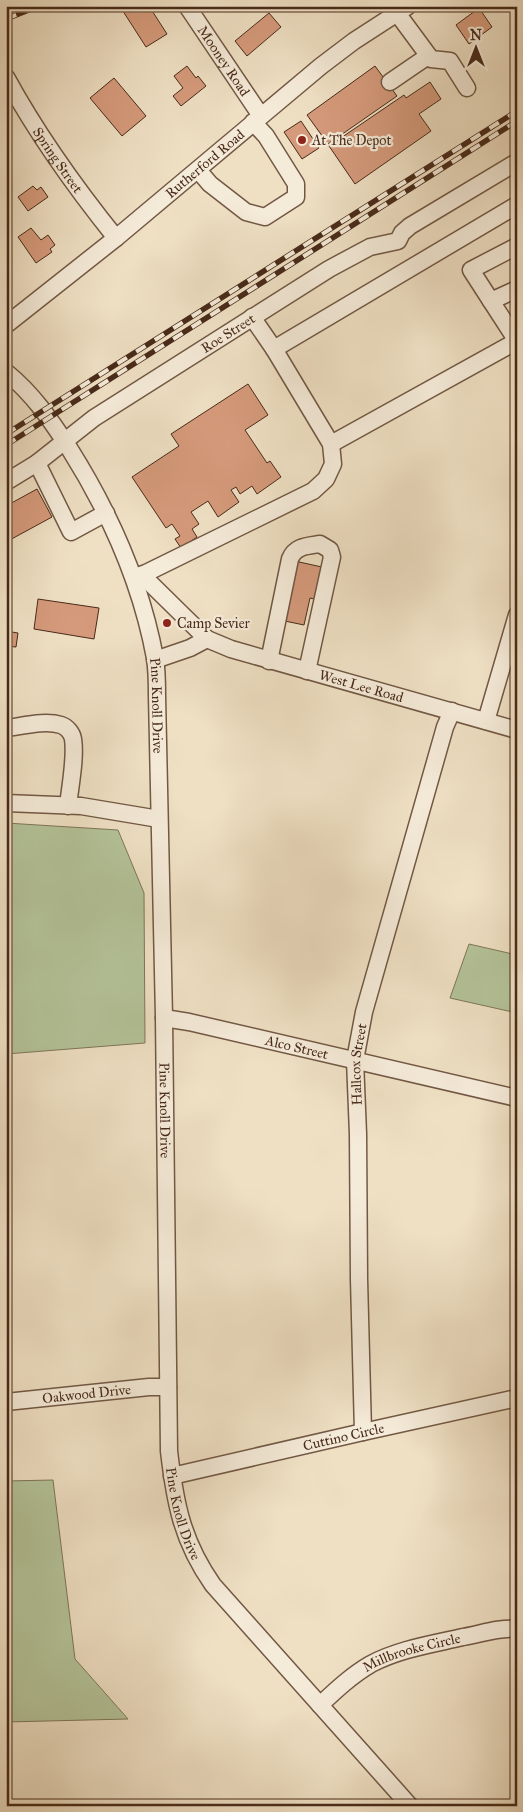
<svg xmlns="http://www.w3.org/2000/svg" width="523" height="1812" viewBox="0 0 523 1812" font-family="'IM FELL Great Primer',serif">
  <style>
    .green { fill: #b4c399; stroke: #7e7659 }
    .building { fill: #d59a7b; stroke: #482a19 }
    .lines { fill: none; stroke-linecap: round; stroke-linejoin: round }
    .minor-casing { stroke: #725844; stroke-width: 19 }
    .minor { stroke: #f5ebd9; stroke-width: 16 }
    .rail-casing { stroke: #482a19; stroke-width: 5.5 }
    .rail { stroke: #f5ebd9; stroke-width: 4; stroke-dasharray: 11; stroke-linecap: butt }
    .poi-dot { fill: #8f2418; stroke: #f5ebd9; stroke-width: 2 }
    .labels { text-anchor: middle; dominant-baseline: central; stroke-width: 4.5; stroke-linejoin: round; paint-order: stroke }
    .street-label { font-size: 14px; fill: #482a19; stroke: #f5ebd9 }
    .poi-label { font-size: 14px; fill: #482a19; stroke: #f5ebd9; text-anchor: start }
  </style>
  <rect width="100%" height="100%" fill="#efe0c4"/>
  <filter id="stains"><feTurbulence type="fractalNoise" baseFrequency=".004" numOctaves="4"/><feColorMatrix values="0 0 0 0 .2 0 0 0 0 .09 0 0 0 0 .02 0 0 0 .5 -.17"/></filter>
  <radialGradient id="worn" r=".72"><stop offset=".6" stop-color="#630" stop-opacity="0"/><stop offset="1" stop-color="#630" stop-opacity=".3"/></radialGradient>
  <g class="green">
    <path d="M6 823 118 830 144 893 145 1043 6 1054Z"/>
    <path d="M469 944 517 955V1013L450 998Z"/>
    <path d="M53 1480 75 1659 128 1719 6 1722V1481Z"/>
  </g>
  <g class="building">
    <path d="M123 6H149L167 34 146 47 121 8Z"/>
    <path d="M479 8 492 27 469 44 456 25Z"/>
    <path d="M269 13 281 27 247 56 235 41Z"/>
    <path d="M187 66 196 78 198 76 206 86 181 106 173 96 183 88 174 76Z"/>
    <path d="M375 66 397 96 328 144 307 115Z"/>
    <path d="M114 78 146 116 122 136 90 98Z"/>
    <path d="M430 82 441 99 419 114 431 131 355 184 329 146 404 95 406 98Z"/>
    <path d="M301 121 319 148 302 159 284 132Z"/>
    <path d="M6 152 12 159 6 164Z"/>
    <path d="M33 186 37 190 41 187 48 197 28 211 18 197Z"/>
    <path d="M31 228 41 240 48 235 55 245 50 249 52 252 36 263 18 237Z"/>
    <path d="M6 252 12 259 6 264Z"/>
    <path d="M248 384 268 415 245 430 267 463 270 461 281 477 257 494 252 486 240 494 236 487 231 490 239 502 218 517 208 501 191 512 199 524 192 529 197 537 181 548 175 539 180 536 172 524 166 528 132 477 179 446 171 434Z"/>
    <path d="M37 489 52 517 6 542V506Z"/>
    <path d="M290 560 322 567 318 600 310 598 304 625 280 620Z"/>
    <path d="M38 599 99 608 94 639 34 629Z"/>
    <path d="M6 631 18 633 16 647 6 646Z"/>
  </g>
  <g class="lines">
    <g class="minor-casing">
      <g id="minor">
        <path id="s1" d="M187 6 261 116"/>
        <path d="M397 13 431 59 450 61 467 88"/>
        <path id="s2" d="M6 77C37 134 75 187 116 238"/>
        <path d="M390 82 428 56"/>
        <path d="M198 170 210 184 246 212 265 217 296 197V184L266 136 253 122"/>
        <path d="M517 289 491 301 517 341"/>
        <path d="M491 301 471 270 517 246"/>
        <path d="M252 317 274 349 517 205"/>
        <path id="s3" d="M6 325 116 238 321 66 354 41 408 6"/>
        <path id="s4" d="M6 372C33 394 50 419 69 448 110 513 141 582 155 658 157 671 157 684 157 696L164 1018 169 1451C175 1503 182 1541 213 1585L410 1806"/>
        <path d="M331 444 517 341"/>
        <path d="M6 482 37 463"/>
        <path id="s5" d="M106 513 71 532 37 463 94 418 329 269 370 247 398 241 402 233 410 226 517 162"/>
        <path id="s6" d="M134 577 147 580 207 639 231 649 517 730"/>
        <path d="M134 577 146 573 313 491 326 479 333 464 331 444 274 349"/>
        <path d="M155 660 190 648 207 639"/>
        <path d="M269 661 290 559C295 546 307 546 320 544L330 550 332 557 307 671"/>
        <path d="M486 721 517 615"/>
        <path d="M6 728C23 726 45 720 61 725 67 727 72 733 73 739 76 757 70 787 68 806"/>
        <path d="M6 803 81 806 159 819"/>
        <path id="s7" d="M164 1018 189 1022 517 1098"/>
        <path id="s8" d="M6 1402 149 1387H168"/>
        <path id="s9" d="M363 1432 359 1279 358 1134 355 1060 364 1012 445 727 452 711"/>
        <path id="s10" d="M172 1476 363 1432 517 1398"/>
        <path id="s11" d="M320 1705C336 1690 352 1675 371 1664 399 1649 433 1644 463 1637 481 1634 499 1627 517 1629"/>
      </g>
    </g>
    <use href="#minor" class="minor"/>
    <g class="rail-casing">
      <g id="rail">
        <path d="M6 19 39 6"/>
        <path d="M6 434 517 111"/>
        <path d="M6 445 517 121"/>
      </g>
    </g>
    <use href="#rail" class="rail"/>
  </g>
  <g class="poi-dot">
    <circle cx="302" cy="140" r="5"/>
    <circle cx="167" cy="623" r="5"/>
  </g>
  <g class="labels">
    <g class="street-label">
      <text stroke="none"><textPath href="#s1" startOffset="66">Mooney Road</textPath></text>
      <text stroke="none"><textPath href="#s2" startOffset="98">Spring Street</textPath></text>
      <text stroke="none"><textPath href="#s3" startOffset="256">Rutherford Road</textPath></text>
      <text stroke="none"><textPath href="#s5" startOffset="348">Roe Street</textPath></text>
      <text stroke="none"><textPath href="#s6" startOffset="259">West Lee Road</textPath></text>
      <text stroke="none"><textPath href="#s4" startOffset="375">Pine Knoll Drive</textPath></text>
      <text stroke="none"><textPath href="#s7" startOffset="136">Alco Street</textPath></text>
      <text stroke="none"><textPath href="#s9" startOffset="368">Hallcox Street</textPath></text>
      <text stroke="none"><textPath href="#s4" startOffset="780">Pine Knoll Drive</textPath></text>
      <text stroke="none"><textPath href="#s8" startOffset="81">Oakwood Drive</textPath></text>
      <text stroke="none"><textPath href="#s10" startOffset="176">Cuttino Circle</textPath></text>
      <text stroke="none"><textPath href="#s4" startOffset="1185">Pine Knoll Drive</textPath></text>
      <text stroke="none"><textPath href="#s11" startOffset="108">Millbrooke Circle</textPath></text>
    </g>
    <g class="poi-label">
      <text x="312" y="140">At The Depot</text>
      <text x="177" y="623">Camp Sevier</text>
    </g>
  </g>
  <rect width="523" height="1812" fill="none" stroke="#efe0c4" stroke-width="25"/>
  <rect x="8" y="8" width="508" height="1797" fill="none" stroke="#482a19" stroke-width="2.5"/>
  <rect x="12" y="12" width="498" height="1787" fill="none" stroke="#482a19"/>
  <g transform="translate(476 48)" stroke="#f5ebd9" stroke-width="4" paint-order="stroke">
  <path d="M0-4L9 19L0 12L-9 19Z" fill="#482a19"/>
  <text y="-8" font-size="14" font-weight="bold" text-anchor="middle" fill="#482a19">N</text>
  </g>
  <rect width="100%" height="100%" filter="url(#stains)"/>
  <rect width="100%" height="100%" fill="url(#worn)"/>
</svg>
